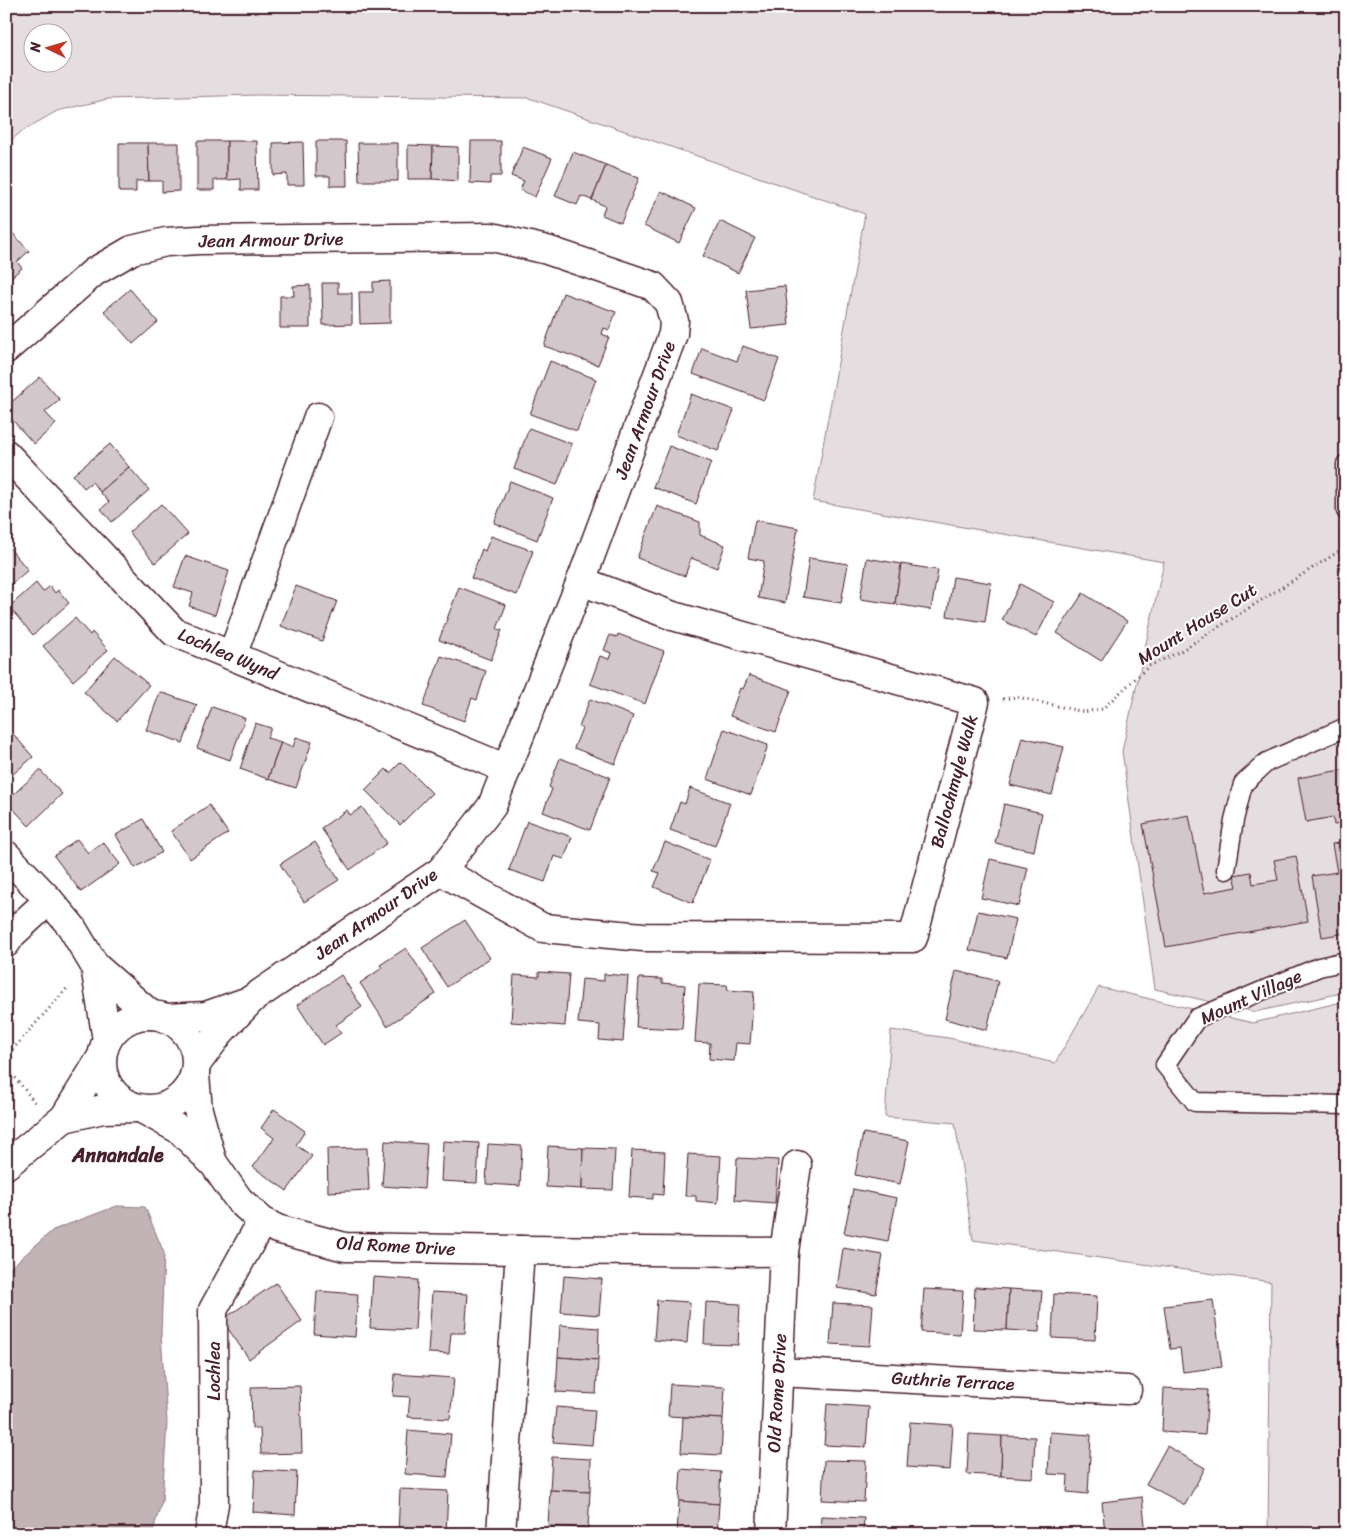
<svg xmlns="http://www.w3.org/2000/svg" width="1352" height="1540" viewBox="0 0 1352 1540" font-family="Sriracha,sans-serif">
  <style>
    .green { fill: #e5dee0; stroke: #987e86; fill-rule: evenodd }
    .water { fill: #c1b3b6; stroke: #91787e }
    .building { fill: #d2c7cb; stroke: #4a1f2b }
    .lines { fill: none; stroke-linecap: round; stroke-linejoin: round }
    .lane-casing { stroke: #4a1f2b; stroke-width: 21 }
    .street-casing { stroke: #4a1f2b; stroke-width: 31 }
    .path { stroke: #4a1f2b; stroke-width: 3; stroke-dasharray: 1 4; stroke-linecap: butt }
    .lane { stroke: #fff; stroke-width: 18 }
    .street { stroke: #fff; stroke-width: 28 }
    .labels { text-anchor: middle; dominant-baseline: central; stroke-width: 4; stroke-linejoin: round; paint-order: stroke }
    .street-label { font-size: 18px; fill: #4a1f2b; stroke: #fff }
    .quarter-label { font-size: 20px; font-weight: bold; fill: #4a1f2b; stroke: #fff }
  </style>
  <rect width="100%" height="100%" fill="#fff"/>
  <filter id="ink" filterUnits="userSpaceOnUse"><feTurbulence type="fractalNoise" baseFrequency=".02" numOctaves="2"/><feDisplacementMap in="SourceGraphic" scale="10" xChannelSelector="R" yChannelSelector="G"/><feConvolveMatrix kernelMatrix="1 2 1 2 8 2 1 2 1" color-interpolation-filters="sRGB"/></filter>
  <g filter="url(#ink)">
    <g class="green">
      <path d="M6 6H1346V992L1255 1012 1155 989 1122 751 1164 562 813 501 865 214 529 98 257 95 108 99 57 111 22 131 6 145ZM32 32H62V62H32Z"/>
      <path d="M1099 987 1253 1023 1346 1001V1534H1268L1271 1282 973 1240 955 1123 885 1117 891 1030 949 1038 1055 1063Z"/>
    </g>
    <path class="water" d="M117 1206 145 1207 164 1253 161 1334 167 1423 162 1501 152 1534H6V1275L11 1267 53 1230Z"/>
    <g class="building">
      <path d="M197 141H227V180H214V190H197Z"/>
      <path d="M227 141H257L258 190H241V179L227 180Z"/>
      <path d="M316 141H346L347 186H330V176H316Z"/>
      <path d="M471 141H501V176H490V184L470 183Z"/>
      <path d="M303 142 304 185H287V174L273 175V143Z"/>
      <path d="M119 143H148L149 181H136V192H119Z"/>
      <path d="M148 143H179V191L162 192V181H149Z"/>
      <path d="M358 143H398V181H359Z"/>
      <path d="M408 145 433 146 432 179H408Z"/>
      <path d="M433 146 458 147V181L432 179Z"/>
      <path d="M523 147 552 158 535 197 520 190 524 181 511 176Z"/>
      <path d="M573 152 606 165 592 200 581 196 577 205 555 196Z"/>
      <path d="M606 165 639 178 621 223 602 215 605 206 592 200Z"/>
      <path d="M661 191 696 208 679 243 644 226Z"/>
      <path d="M720 221 755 238 738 273 703 256Z"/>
      <path d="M6 226 29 251 17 262 22 268 8 280 6 279Z"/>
      <path d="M390 281V323L360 324 359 292H373V282Z"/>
      <path d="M322 283H338V293H352V324L323 325Z"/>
      <path d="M310 285V328H280V296H294L293 286Z"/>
      <path d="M785 286 789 325 751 329 746 290Z"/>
      <path d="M130 289 158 322 133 344 104 311Z"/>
      <path d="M563 293 616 312 609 330 604 328 602 334 609 337 598 365 544 346Z"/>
      <path d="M743 346 779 359 764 400 693 374 702 348 737 361Z"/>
      <path d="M550 361 596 379 577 431 530 414Z"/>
      <path d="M40 377 60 400 45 412 56 424 34 444 6 413V407Z"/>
      <path d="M691 394 734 410 718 451 676 435Z"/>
      <path d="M529 428 572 444 557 485 514 469Z"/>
      <path d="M110 444 129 467 100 492 92 482 84 488 73 475Z"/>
      <path d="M669 446 711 462 696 504 653 487Z"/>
      <path d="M129 467 149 490 112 522 101 509 109 502 100 492Z"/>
      <path d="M510 481 553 498 537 540 494 523Z"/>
      <path d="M161 504 188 534 155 563 129 532Z"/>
      <path d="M657 506 700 522V535L725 545 717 568 691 558 685 576 637 558Z"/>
      <path d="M755 520 798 528 785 603 758 598 764 561 748 558Z"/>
      <path d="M491 536 533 551 517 595 471 578 482 549 485 551Z"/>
      <path d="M6 544 28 570 6 589Z"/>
      <path d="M185 556 229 571 215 615 189 606 193 593 174 587Z"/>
      <path d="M809 558 848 564 841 603 803 597Z"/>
      <path d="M867 558 901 564 895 604 860 599Z"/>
      <path d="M901 564 938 570 931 610 895 604Z"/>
      <path d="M953 577 991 583 985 622 947 616Z"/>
      <path d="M36 583 43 592 50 586 55 593 58 590 69 603 33 635 9 607Z"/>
      <path d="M1020 584 1054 602 1036 637 1002 620Z"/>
      <path d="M296 586 337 601 322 641 281 626Z"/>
      <path d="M459 587 506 605 497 629 502 630 491 660 439 640Z"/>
      <path d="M1083 593 1127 621 1101 661 1057 633Z"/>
      <path d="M75 618 90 635 92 632 108 650 73 681 43 646Z"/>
      <path d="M618 634 664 651 645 704 590 684 600 656 609 659 611 653 604 650 610 635 617 637Z"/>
      <path d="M115 656 149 685 117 721 84 692Z"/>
      <path d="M441 656 486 671 477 700 472 698 464 721 423 706Z"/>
      <path d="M749 675 791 690 776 732 730 716 740 688 743 689Z"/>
      <path d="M160 692 197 705 183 743 146 730Z"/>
      <path d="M590 699 633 716 615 764 574 748 582 728 579 727Z"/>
      <path d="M212 707 245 718 230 760 197 748Z"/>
      <path d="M255 723 271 728 267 738 281 742 268 779 240 769Z"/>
      <path d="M9 729 33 757 6 780V731Z"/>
      <path d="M724 729 768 745 751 795 707 779Z"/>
      <path d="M296 737 312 742 296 788 268 779 281 742 293 747Z"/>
      <path d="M1022 737 1064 747 1052 795 1010 785Z"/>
      <path d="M560 758 610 777 590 830 543 812 552 789 549 787Z"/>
      <path d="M401 762 432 793 400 825 365 790 386 769 390 773Z"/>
      <path d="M1346 769V823L1334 825 1333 817 1306 822 1298 778Z"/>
      <path d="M40 770 62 794 29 826 6 801Z"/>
      <path d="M690 788 730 803 715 846 670 830 680 802 685 804Z"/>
      <path d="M1004 804 1042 813 1034 851 995 843Z"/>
      <path d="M209 805 228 833 190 859 171 831Z"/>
      <path d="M362 807 387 843 350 870 321 828 347 810 350 815Z"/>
      <path d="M1189 815 1204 893 1237 887 1234 875 1251 872 1253 884 1278 880 1274 860 1296 856 1308 921 1166 947 1143 824Z"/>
      <path d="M143 819 162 852 135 868 116 835Z"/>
      <path d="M527 821 572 837 564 859 554 856 545 882 509 870Z"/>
      <path d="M77 839 88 853 103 842 120 864 81 892 54 856Z"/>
      <path d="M315 842 339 880 304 902 280 864Z"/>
      <path d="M665 842 710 860 693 903 654 887 660 873 653 871Z"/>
      <path d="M1346 842V933L1322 937 1312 876 1337 872 1332 844Z"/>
      <path d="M990 859 1028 868 1019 906 981 898Z"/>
      <path d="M978 911 1016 919 1007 958 969 950Z"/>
      <path d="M465 920 490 958 447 987 422 948Z"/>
      <path d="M406 948 436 994 387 1026 360 983 382 968 380 965Z"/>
      <path d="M956 971 998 981 987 1030 945 1019Z"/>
      <path d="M539 972 569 974 565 1026 511 1022 514 975 539 977Z"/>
      <path d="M604 974 628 976 623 1042 599 1040 600 1025 578 1023 582 979 604 981Z"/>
      <path d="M341 975 362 1007 336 1025 341 1033 323 1045 297 1005Z"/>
      <path d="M639 978 662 979V983L685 985 682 1029 636 1027Z"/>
      <path d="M699 984 727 985 728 990 754 992 750 1044 736 1043 734 1061 709 1059 710 1043 695 1042Z"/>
      <path d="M274 1109 305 1131 296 1145 312 1156 287 1191 253 1167 274 1138 261 1128Z"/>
      <path d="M863 1133 909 1141 900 1184 855 1175Z"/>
      <path d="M385 1141 427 1144 424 1189 382 1186Z"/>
      <path d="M443 1141 479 1143 477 1183 441 1181Z"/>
      <path d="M488 1144 522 1146 520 1186 486 1184Z"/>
      <path d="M548 1146 583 1148 582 1189 546 1187Z"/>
      <path d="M367 1148 369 1190 328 1192 327 1149Z"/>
      <path d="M583 1148 615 1149 613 1190 582 1189Z"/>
      <path d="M632 1150 665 1152 663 1195 653 1194V1199L629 1197Z"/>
      <path d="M688 1154 721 1156 718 1203 696 1201V1196H685Z"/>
      <path d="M737 1158 778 1160 775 1203 735 1200Z"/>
      <path d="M853 1189 897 1198 888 1241 844 1233Z"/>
      <path d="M843 1248 883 1255 876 1294 837 1288Z"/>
      <path d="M564 1276 602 1279 599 1315 561 1312Z"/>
      <path d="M373 1277 418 1280 415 1330 370 1328Z"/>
      <path d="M276 1283 302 1321 249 1359 222 1320Z"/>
      <path d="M975 1287 1009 1289 1007 1330 973 1329Z"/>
      <path d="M924 1289 963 1291 960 1334 921 1332Z"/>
      <path d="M1009 1289 1042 1291 1039 1332 1007 1330Z"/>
      <path d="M317 1291 358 1294 355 1337 314 1334Z"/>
      <path d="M432 1292 468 1294 465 1333H451L449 1354 428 1353Z"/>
      <path d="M1054 1294 1097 1296 1095 1340 1052 1338Z"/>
      <path d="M657 1300 690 1302 687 1343 654 1340Z"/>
      <path d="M1213 1300 1222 1367 1183 1372 1180 1348 1170 1349 1164 1306Z"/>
      <path d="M706 1302 740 1304 738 1345 704 1344Z"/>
      <path d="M833 1303 873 1305 870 1346 830 1344Z"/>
      <path d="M560 1325 599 1328 598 1360 558 1357Z"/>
      <path d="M558 1357 598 1360 596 1394 556 1392Z"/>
      <path d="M395 1374 454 1378 450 1419 408 1417 410 1397 393 1396Z"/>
      <path d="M670 1384 725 1387 723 1419 668 1416Z"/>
      <path d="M300 1386 302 1453 261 1454 260 1428H252L251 1387Z"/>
      <path d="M1164 1388 1208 1390 1205 1435 1162 1432Z"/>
      <path d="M827 1404 869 1407 866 1447 824 1445Z"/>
      <path d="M556 1407 595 1410 592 1445 553 1442Z"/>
      <path d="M683 1417 723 1419 721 1455 681 1453Z"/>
      <path d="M910 1422 953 1425 950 1470 907 1467Z"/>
      <path d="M408 1430 451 1434 447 1477 405 1474Z"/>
      <path d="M1050 1432 1091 1435 1088 1494 1067 1492 1068 1475 1048 1474Z"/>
      <path d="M969 1434 1002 1436 1001 1476 967 1474Z"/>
      <path d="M1002 1436 1035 1437 1033 1478 1001 1476Z"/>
      <path d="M1167 1446 1205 1468 1185 1505 1146 1484Z"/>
      <path d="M552 1457 591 1459 590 1492 550 1490Z"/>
      <path d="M824 1460 866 1461 864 1502 822 1500Z"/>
      <path d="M681 1469 721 1472 719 1504 679 1501Z"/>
      <path d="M255 1470 297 1472 295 1515 253 1512Z"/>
      <path d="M400 1489 448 1491 446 1534H398Z"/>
      <path d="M550 1490 590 1492 588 1528 548 1526Z"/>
      <path d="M1142 1497 1146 1534H1105L1102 1502Z"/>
      <path d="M679 1501 719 1504 717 1534H677Z"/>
      <path d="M821 1516 864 1518 863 1534H820Z"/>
      <path d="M250 1528 293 1532 292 1534H250Z"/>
    </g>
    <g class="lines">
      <g class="lane-casing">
        <g id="lane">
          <path d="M1346 464V511"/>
          <path d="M1226 870 1234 820 1243 784 1267 762 1346 727"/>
          <path d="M1346 961 1319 967 1197 1018 1165 1065 1195 1102 1346 1105"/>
        </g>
      </g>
      <g class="street-casing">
        <g id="street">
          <path d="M6 349 94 272 132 250 166 242 199 240 492 237 547 250 653 286 669 303 674 321 673 334 581 581 492 806 441 871 252 999 221 1031 197 1063"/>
          <path d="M6 454 174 632 507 769"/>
          <path d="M232 656 318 417"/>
          <path d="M6 855 49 900 71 926 95 966 151 1015"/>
          <path d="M441 871 543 928 643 937 913 938 975 702 673 616 581 581"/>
          <path d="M6 943 12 934 49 900"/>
          <path d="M95 966 107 1040"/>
          <circle cx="149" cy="1062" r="47"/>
          <path d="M166 1018 206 1016 246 1002"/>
          <path d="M195 1075 198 1110 212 1160"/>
          <path d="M144 1110 180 1130 214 1164 239 1200 262 1221 277 1229 345 1247 520 1250"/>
          <path d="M64 1118 103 1109 136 1108"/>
          <path d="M6 1165 64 1118 102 1056"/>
          <path d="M784 1252 797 1165"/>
          <path d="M778 1372 1127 1390"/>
          <path d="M209 1534 214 1504 213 1310 262 1221"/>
          <path d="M501 1534 520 1250 784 1252 771 1534"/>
        </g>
      </g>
      <g class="path">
        <path d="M1003 699 1017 697 1084 712 1102 709 1149 666 1179 652 1346 547"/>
        <path d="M6 1057 69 986"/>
        <path d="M6 1066 36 1104"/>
      </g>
      <use href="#lane" class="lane"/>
      <use href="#street" class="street"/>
    </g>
  </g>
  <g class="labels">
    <g class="street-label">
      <text transform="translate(271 240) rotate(-1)">Jean Armour Drive</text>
      <text transform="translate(645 410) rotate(-70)">Jean Armour Drive</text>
      <text transform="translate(1197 624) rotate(-32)">Mount House Cut</text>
      <text transform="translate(228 654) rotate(23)">Lochlea Wynd</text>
      <text transform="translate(954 781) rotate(-75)">Ballochmyle Walk</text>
      <text transform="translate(376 914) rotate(-35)">Jean Armour Drive</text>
      <text transform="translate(1251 997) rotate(-24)">Mount Village</text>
      <text transform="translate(396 1246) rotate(3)">Old Rome Drive</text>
      <text transform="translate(214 1371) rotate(-90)">Lochlea</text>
      <text transform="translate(953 1381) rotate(3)">Guthrie Terrace</text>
      <text transform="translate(777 1393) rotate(-87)">Old Rome Drive</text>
    </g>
    <g class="quarter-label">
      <text x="118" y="1155">Annandale</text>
    </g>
  </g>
  <rect width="1352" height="1540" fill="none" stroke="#fff" stroke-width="25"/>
  <rect x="12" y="12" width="1327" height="1515" fill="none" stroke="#4a1f2b" stroke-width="2" filter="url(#ink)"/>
  <g transform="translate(48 48) rotate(275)"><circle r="24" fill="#ffffff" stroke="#b7a5aa"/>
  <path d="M0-4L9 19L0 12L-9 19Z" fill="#c8321e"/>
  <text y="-8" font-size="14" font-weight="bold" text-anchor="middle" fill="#4a1f2b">N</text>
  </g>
</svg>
